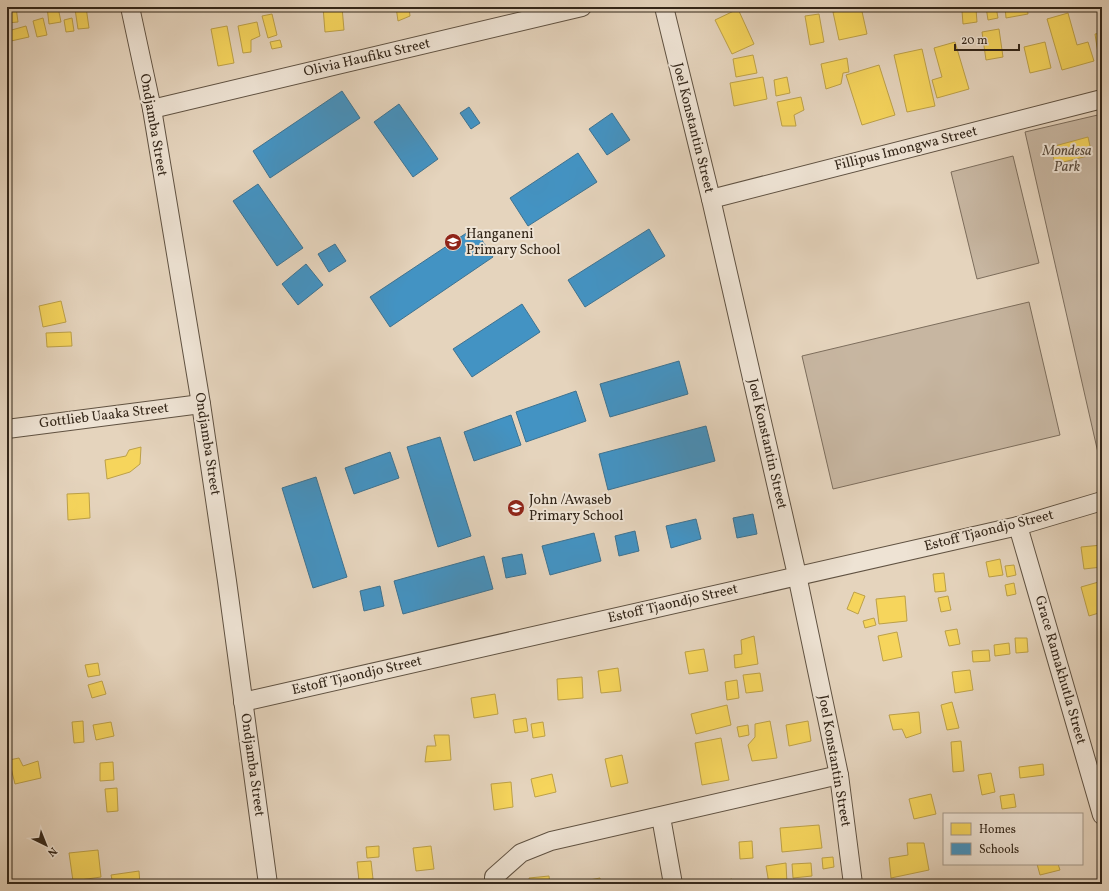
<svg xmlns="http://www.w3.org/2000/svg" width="1109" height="891" viewBox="0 0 1109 891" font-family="Vollkorn,serif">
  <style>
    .green { fill: #c7b6a1; stroke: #7d6e5d }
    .homes { fill: #f6d55c; stroke: #bca048 }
    .schools { fill: #4393c3; stroke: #3e7290 }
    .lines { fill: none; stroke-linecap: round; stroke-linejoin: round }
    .street-casing { stroke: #605242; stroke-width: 20 }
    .street { stroke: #eee3d4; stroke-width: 18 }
    .labels { text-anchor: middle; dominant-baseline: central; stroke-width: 4; stroke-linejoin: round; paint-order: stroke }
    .street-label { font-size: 14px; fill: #332619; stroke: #eee3d4 }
    .park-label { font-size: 14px; font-style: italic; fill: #584a3b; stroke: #eee3d4 }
    .poi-label { font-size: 14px; fill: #332619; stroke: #eee3d4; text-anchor: start }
  </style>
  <rect width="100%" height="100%" fill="#e5d4bd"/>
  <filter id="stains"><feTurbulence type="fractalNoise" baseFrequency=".005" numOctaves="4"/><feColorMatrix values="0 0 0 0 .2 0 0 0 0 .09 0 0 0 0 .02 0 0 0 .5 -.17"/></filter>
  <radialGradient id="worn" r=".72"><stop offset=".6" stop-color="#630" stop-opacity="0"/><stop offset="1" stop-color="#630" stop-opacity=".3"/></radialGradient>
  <g class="green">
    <path d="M1102 114V465L1101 466 1025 132Z"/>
    <path d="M1013 156 1039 263 977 279 951 172Z"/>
    <path d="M1029 302 1060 435 833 489 802 356Z"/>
  </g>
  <g class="homes">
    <path d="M7 7H16L18 22 7 23Z"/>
    <path d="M47 7H58L61 22 49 24Z"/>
    <path d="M86 7 89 28 78 29 75 9Z"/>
    <path d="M323 7H342L344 30 325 32Z"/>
    <path d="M396 7H409L410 16 398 21Z"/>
    <path d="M472 7H493L473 10Z"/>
    <path d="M861 7 867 34 839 40 833 12Z"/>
    <path d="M986 7H996L998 18 988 20Z"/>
    <path d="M1005 7H1027L1028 14 1006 18Z"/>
    <path d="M738 9 754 44 732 54 715 20Z"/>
    <path d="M976 9 977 22 963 24 962 11Z"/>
    <path d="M1068 13 1077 45 1088 42 1094 61 1062 70 1047 19Z"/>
    <path d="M272 14 277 35 268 38 262 16Z"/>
    <path d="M819 14 824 42 810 45 805 16Z"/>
    <path d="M43 18 47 35 37 37 33 21Z"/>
    <path d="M72 18 74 31 66 32 64 20Z"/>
    <path d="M257 22 260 36 251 40V52L243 53 238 26Z"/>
    <path d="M26 26 29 37 11 41 8 31Z"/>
    <path d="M227 26 234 63 218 66 211 29Z"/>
    <path d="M999 29 1003 57 986 60 982 32Z"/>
    <path d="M1102 33V67H1100L1095 34Z"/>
    <path d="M280 40 282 47 272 49 270 42Z"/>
    <path d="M955 42 969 89 937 98 932 80 942 77 934 48Z"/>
    <path d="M1045 42 1051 68 1030 73 1024 47Z"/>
    <path d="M922 49 935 106 907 112 894 55Z"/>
    <path d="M753 55 757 73 736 77 733 59Z"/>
    <path d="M847 58 849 72 843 73 841 84 826 89 821 64Z"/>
    <path d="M879 65 895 115 862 125 846 75Z"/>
    <path d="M763 77 767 99 734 106 730 83Z"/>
    <path d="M787 77 790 93 776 96 774 80Z"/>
    <path d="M801 97 804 110 794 115 796 126H782L777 102Z"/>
    <path d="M1088 137 1092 155 1055 164 1051 147Z"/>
    <path d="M61 301 66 322 43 327 39 306Z"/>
    <path d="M71 332 72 346 47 347 46 333Z"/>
    <path d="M141 447 140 464 130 472 107 479 105 460 126 456 129 450Z"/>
    <path d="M89 493 90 518 68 520 67 494Z"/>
    <path d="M1102 545V567L1084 569 1081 547Z"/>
    <path d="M1000 559 1003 575 989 577 986 562Z"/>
    <path d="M1014 565 1016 575 1007 577 1005 566Z"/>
    <path d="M944 573 946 591 935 592 933 574Z"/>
    <path d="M1102 581V612L1089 616 1081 587Z"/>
    <path d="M1014 583 1016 594 1007 596 1005 585Z"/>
    <path d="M854 592 865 596 858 614 847 609Z"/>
    <path d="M905 596 907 621 879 624 876 599Z"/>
    <path d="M948 596 951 610 941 612 938 598Z"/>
    <path d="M874 618 876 625 865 628 863 621Z"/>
    <path d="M957 629 960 644 949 646 945 631Z"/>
    <path d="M897 632 902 657 883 661 878 636Z"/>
    <path d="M754 636 758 664 735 668 734 655 742 654 741 640Z"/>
    <path d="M1015 638H1027L1028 652 1016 653Z"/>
    <path d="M1009 643 1010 654 995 656 994 645Z"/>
    <path d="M704 649 708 671 689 674 685 652Z"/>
    <path d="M989 650 990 661 973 662 972 651Z"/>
    <path d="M98 663 100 675 88 677 85 665Z"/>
    <path d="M618 668 621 691 601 693 598 671Z"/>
    <path d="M970 670 973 690 955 693 952 672Z"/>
    <path d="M760 673 763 691 746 693 743 675Z"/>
    <path d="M582 677 583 698 558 700 557 679Z"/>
    <path d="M737 680 739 698 727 700 725 682Z"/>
    <path d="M102 681 106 694 92 698 88 685Z"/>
    <path d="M495 694 498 714 474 718 471 698Z"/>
    <path d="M952 702 959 728 947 730 941 705Z"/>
    <path d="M727 705 731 725 696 734 691 714Z"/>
    <path d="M919 712 921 733 906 738 902 729 893 730 889 715Z"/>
    <path d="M526 718 528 731 515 733 513 720Z"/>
    <path d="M83 721 84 742 74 743 72 722Z"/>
    <path d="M770 721 777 758 752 761 748 745 755 737V724Z"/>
    <path d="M808 721 811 741 789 746 786 725Z"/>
    <path d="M111 722 114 736 96 740 93 725Z"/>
    <path d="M543 722 545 736 533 738 531 724Z"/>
    <path d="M748 725 749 735 739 737 737 727Z"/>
    <path d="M434 735H449L451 760 425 762 427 746H436Z"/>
    <path d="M721 738 729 780 702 785 695 743Z"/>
    <path d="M961 741 964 771 953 772 951 742Z"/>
    <path d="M622 755 628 783 611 787 605 759Z"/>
    <path d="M19 758 23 766 38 761 41 778 15 784 9 760Z"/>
    <path d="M113 762 114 780 100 781V763Z"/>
    <path d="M1043 764 1044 775 1020 778 1019 767Z"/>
    <path d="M991 773 995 792 982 795 978 775Z"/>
    <path d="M552 774 556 792 535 797 531 779Z"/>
    <path d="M511 782 513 807 494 810 491 784Z"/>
    <path d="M117 788 118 811 107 812 105 789Z"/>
    <path d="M931 794 936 814 914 819 909 799Z"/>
    <path d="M1014 794 1016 807 1002 809 1000 796Z"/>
    <path d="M819 825 822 848 782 852 780 828Z"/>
    <path d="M752 841 753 858 740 859 739 842Z"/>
    <path d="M907 843H924L929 870 891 878 889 858 908 855Z"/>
    <path d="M379 846V857L367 858 366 847Z"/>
    <path d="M431 846 434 869 416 871 413 848Z"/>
    <path d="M98 850 101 877 73 881 69 853Z"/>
    <path d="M833 857 834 867 823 869 822 858Z"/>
    <path d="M371 861 373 879 359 881 357 862Z"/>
    <path d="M786 863 787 884H769L766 866Z"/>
    <path d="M811 863 812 876 793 878 792 864Z"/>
    <path d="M1037 864H1058L1060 870 1040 875Z"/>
    <path d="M139 871 140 884H113L111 875Z"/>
    <path d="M549 876 550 884H530L529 878Z"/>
    <path d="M600 878 601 884H585L584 881Z"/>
    <path d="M732 879 733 884H714V883Z"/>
  </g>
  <g class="schools">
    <path d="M342 91 360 118 270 178 253 151Z"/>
    <path d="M399 104 438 159 413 177 374 122Z"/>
    <path d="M469 107 480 123 471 129 460 113Z"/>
    <path d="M612 113 630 140 607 155 589 129Z"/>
    <path d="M578 153 597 182 528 226 510 198Z"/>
    <path d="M258 184 303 248 277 266 233 201Z"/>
    <path d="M474 228 493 257 390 327 370 297Z"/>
    <path d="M649 229 665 256 585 307 568 280Z"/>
    <path d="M335 244 346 261 329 272 318 254Z"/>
    <path d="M306 264 323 285 298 305 282 284Z"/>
    <path d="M522 304 540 332 472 377 453 349Z"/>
    <path d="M679 361 688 394 610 417 600 384Z"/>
    <path d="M576 391 586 421 526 442 516 412Z"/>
    <path d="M511 415 521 445 474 461 464 432Z"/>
    <path d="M706 426 715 461 608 490 599 454Z"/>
    <path d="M440 437 471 536 438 547 407 447Z"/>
    <path d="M390 452 399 478 354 494 345 468Z"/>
    <path d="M316 477 347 577 313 588 282 488Z"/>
    <path d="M753 514 757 534 737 538 733 518Z"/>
    <path d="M696 519 701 539 671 548 666 526Z"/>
    <path d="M635 531 639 551 619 556 615 536Z"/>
    <path d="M594 533 601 561 550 575 542 546Z"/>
    <path d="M522 554 526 574 506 578 502 558Z"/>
    <path d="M484 556 493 589 403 614 394 581Z"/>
    <path d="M380 586 384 606 364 611 360 591Z"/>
  </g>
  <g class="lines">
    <g class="street-casing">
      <g id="street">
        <path d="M130 7 152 109 201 404 227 581 268 884"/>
        <path d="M664 7 711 199 797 575 839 775 853 884"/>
        <path d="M152 109 582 7"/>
        <path d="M711 199 1102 99"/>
        <path d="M7 429 201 404"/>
        <path d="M1018 526 1102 815"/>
        <path d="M243 702 1018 526 1102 501"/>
        <path d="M661 817 673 884"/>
        <path d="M494 884V877L521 853 551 841 839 775"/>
      </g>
    </g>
    <use href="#street" class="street"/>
  </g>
  <defs>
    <g id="school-disc" transform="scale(0.9)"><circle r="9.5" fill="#8f2418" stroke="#eee3d4"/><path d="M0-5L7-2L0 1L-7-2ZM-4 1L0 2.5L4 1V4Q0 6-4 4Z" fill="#fff"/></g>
  </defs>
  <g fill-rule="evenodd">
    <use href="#school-disc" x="453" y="242"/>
    <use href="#school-disc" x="516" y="508"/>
  </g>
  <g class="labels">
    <g class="street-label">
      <text transform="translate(367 58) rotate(-13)">Olivia Haufiku Street</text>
      <text transform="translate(153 125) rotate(80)">Ondjamba Street</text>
      <text transform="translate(693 128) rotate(76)">Joel Konstantin Street</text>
      <text transform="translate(906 149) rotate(-14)">Fillipus Imongwa Street</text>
      <text transform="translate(104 416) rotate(-7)">Gottlieb Uaaka Street</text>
      <text transform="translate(207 444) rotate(81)">Ondjamba Street</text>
      <text transform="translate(767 444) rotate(77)">Joel Konstantin Street</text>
      <text transform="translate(989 531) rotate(-14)">Estoff Tjaondjo Street</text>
      <text transform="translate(673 604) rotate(-13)">Estoff Tjaondjo Street</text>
      <text transform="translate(1060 670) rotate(74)">Grace Ramakhutla Street</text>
      <text transform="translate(357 676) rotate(-13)">Estoff Tjaondjo Street</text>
      <text transform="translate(834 761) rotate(80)">Joel Konstantin Street</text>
      <text transform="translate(252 765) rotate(82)">Ondjamba Street</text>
    </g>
    <g class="park-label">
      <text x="1067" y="151">Mondesa<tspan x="1067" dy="16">Park</tspan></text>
    </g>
    <g class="poi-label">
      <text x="466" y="234">Hanganeni<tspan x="466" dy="16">Primary School</tspan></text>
      <text x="529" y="500">John /Awaseb<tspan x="529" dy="16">Primary School</tspan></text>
    </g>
  </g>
  <rect width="1109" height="891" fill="none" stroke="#e5d4bd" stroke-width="24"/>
  <rect x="8" y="8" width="1093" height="875" fill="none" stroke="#332619" stroke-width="2"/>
  <rect x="12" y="12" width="1085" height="867" fill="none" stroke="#332619"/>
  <rect x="943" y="813" width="140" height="52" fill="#eee3d4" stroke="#a39789"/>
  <rect x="951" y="823" width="20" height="12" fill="#f6d55c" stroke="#a39789"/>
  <text x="979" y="833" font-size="12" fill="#332619">Homes</text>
  <rect x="951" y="843" width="20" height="12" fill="#4393c3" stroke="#a39789"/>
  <text x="979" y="853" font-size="12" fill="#332619">Schools</text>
  <g transform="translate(46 845) rotate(137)" stroke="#eee3d4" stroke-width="3" paint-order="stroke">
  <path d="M0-3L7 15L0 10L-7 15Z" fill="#332619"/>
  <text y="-6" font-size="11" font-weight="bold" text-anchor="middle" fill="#332619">N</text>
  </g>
  <path d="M955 44v6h64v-6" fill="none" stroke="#332619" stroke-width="2"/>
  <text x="961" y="44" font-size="12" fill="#332619" stroke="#eee3d4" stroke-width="3" paint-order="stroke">20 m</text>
  <rect width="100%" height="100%" filter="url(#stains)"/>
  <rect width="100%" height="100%" fill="url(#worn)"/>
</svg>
